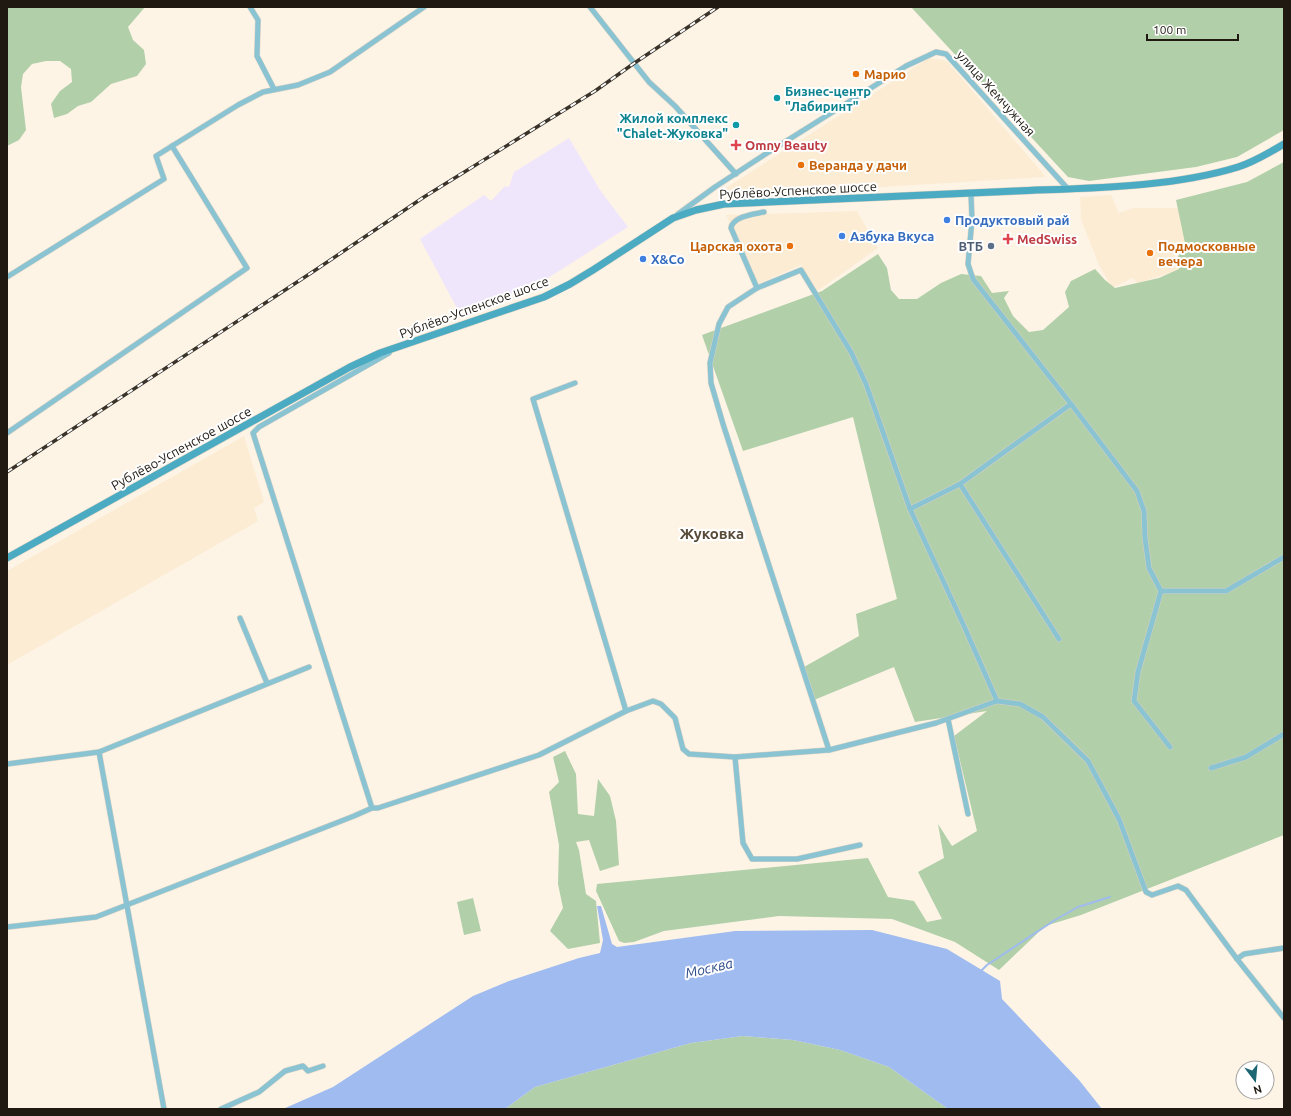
<svg xmlns="http://www.w3.org/2000/svg" width="1291" height="1116" viewBox="0 0 1291 1116" font-family="Ubuntu,sans-serif">
  <style>
    .built { fill: #fcecd4 }
    .industrial { fill: #f0e6fb }
    .green { fill: #b1cfa8 }
    .water { fill: #9fbbef }
    .lines { fill: none; stroke-linecap: round; stroke-linejoin: round }
    .stream { stroke: #9fbbef; stroke-width: 2 }
    .street-casing { stroke: #d9d1c4; stroke-width: 6 }
    .secondary-casing { stroke: #d9d1c4; stroke-width: 8 }
    .street { stroke: #8ac4d3; stroke-width: 5 }
    .secondary { stroke: #4babc2; stroke-width: 7 }
    .rail-casing { stroke: #3a332a; stroke-width: 3.5 }
    .rail { stroke: #fff; stroke-width: 2; stroke-dasharray: 6; stroke-linecap: butt }
    .food-dot { fill: #e8710a; stroke: #fff; stroke-width: 1.5 }
    .culture-dot { fill: #0f9aa8; stroke: #fff; stroke-width: 1.5 }
    .health-dot { fill: #e0444e; stroke: #fff; stroke-width: 1.5 }
    .shop-dot { fill: #3f7fe0; stroke: #fff; stroke-width: 1.5 }
    .service-dot { fill: #5c6f8a; stroke: #fff; stroke-width: 1.5 }
    .labels { text-anchor: middle; dominant-baseline: central; stroke-width: 4; stroke-linejoin: round; paint-order: stroke }
    .food-label { font-size: 13px; font-weight: bold; fill: #c56008; stroke: #fff; text-anchor: start }
    .culture-label { font-size: 13px; font-weight: bold; fill: #0d838f; stroke: #fff; text-anchor: start }
    .street-label { font-size: 13px; fill: #1f1911; stroke: #fff }
    .health-label { font-size: 13px; font-weight: bold; fill: #be3a42; stroke: #fff; text-anchor: start }
    .shop-label { font-size: 13px; font-weight: bold; fill: #366cbe; stroke: #fff; text-anchor: start }
    .service-label { font-size: 13px; font-weight: bold; fill: #4e5e75; stroke: #fff; text-anchor: end }
    .water-label { font-size: 14px; font-style: italic; fill: #2a4987; stroke: #fff }
    .quarter-label { font-size: 15px; font-weight: bold; fill: #574a37; stroke: #fff }
  </style>
  <rect width="100%" height="100%" fill="#fdf4e6"/>
  <g class="built">
    <path d="M929 58 943 60 948 62 1046 177 718 197V193Z"/>
    <path d="M1111 195 1119 213 1133 208H1181L1189 247 1174 253 1179 270 1138 283 1132 278 1112 288 1099 265 1081 219 1080 197Z"/>
    <path d="M857 211 878 248 816 292 801 265 758 284 726 215Z"/>
    <path d="M244 436 264 502 254 508 258 521 7 665V571Z"/>
  </g>
  <path class="industrial" d="M569 138 600 190 628 227 537 285 459 312 420 239 484 195 491 201 505 186 509 187 514 172Z"/>
  <g class="green">
    <path d="M7 7H145L128 27 133 40 144 50 146 64 137 76 111 84 91 102 78 106 67 114 54 118 51 104 60 91 72 82 71 69 60 61H46L32 64 23 74 21 87 26 130 19 140 7 146Z"/>
    <path d="M911 7H1284V130L1237 157 1196 167 1089 181 1068 177Z"/>
    <path d="M1284 162V835L1081 915 1045 926 999 970 955 942 892 919 779 916 664 931 634 942 624 943 619 941 596 891 597 884 868 858 888 897 914 901 927 922 942 919 918 872 944 858 938 824 952 846 977 831 954 736 987 711 915 722 894 667 814 700 804 667 859 636 856 614 897 599 853 417 743 451 702 335 822 291 878 254 887 268 891 290 899 299H917L941 283 961 274 981 276 992 293 1009 291 1004 298 1013 316 1029 332 1043 330 1069 307 1065 292 1071 281 1095 269 1105 280 1115 288 1159 278 1179 269 1178 256 1186 248 1176 200 1247 182Z"/>
    <path d="M565 751 576 774 578 814 594 816 598 779 610 796 616 821 619 865 600 871 589 840 576 842 579 850 586 894 596 901 600 943 568 949 550 931 563 908 558 884 559 845 549 792 559 782 553 757Z"/>
    <path d="M473 898 481 931 464 935 457 902Z"/>
    <path d="M743 1036 793 1040 840 1050 889 1067 948 1109H505L535 1087 691 1043Z"/>
  </g>
  <path class="water" d="M597 906H601L612 944 617 947 735 931 872 930 947 949 1000 981 1002 999 1079 1080 1102 1109H948L889 1067 840 1050 793 1040 743 1036 691 1043 535 1087 505 1109H283L333 1087 473 996 509 981 579 958 600 953 603 940Z"/>
  <g class="lines">
    <path class="stream" d="M980 972 987 965 1055 920 1078 907 1110 897"/>
    <g class="street-casing">
      <g id="street">
        <path d="M250 7 258 20 257 56 274 89"/>
        <path d="M590 7 649 82 675 106 736 174"/>
        <path d="M971 194 972 220 968 264 973 279 1071 404 1137 491 1144 511 1145 538 1149 568 1161 591 1138 672 1134 701 1170 747"/>
        <path d="M678 214 715 187 764 155 906 66 936 52 946 54 1068 189"/>
        <path d="M7 277 164 179 156 156 238 105 263 92 298 85 330 72 424 7"/>
        <path d="M757 288 731 228C733 216 755 214 764 212"/>
        <path d="M575 383 533 399 626 711"/>
        <path d="M7 433 247 268 172 146"/>
        <path d="M910 509 960 484"/>
        <path d="M1161 591H1226L1284 557"/>
        <path d="M240 618 267 683"/>
        <path d="M1059 639 960 484 1071 404"/>
        <path d="M948 719 968 814"/>
        <path d="M829 750 723 424 711 383 710 363 719 324 728 307 757 288 801 270 851 352 866 384 910 509 964 626 997 701 1020 704 1043 717 1088 761 1119 819 1146 892 1152 895 1178 886 1186 890 1237 959 1244 954 1284 948"/>
        <path d="M99 752 164 1109"/>
        <path d="M735 757 743 843 752 859H797L860 845"/>
        <path d="M7 764 99 752 309 667"/>
        <path d="M1211 768 1246 757 1284 734"/>
        <path d="M372 808 253 433 259 427 389 353"/>
        <path d="M7 927 96 917 354 816 372 808H378L539 755 626 711 653 701 661 704 675 718 683 749 689 754 735 757 829 750 936 723 997 701"/>
        <path d="M1237 959 1284 1018"/>
        <path d="M221 1109 259 1092 285 1071 303 1066 308 1071 323 1066"/>
      </g>
    </g>
    <g class="secondary-casing">
      <path id="secondary" d="M7 558 350 367 380 353 544 297 570 284 593 270 673 218 696 210 724 204C821 199 919 196 1016 191 1087 188 1170 188 1238 167 1254 162 1269 153 1284 144"/>
    </g>
    <use href="#street" class="street"/>
    <use href="#secondary" class="secondary"/>
    <g class="rail-casing">
      <path id="rail" d="M7 472 314 271 424 197 595 91 633 64 718 7"/>
    </g>
    <use href="#rail" class="rail"/>
  </g>
  <g class="food-dot">
    <circle cx="856" cy="74" r="4"/>
    <circle cx="801" cy="165" r="4"/>
    <circle cx="790" cy="246" r="4"/>
    <circle cx="1150" cy="253" r="4"/>
  </g>
  <g class="culture-dot">
    <circle cx="777" cy="98" r="4"/>
    <circle cx="736" cy="125" r="4"/>
  </g>
  <g class="health-dot">
    <path d="M734 139h4v4h4v4h-4v4h-4v-4h-4v-4h4z"/>
    <path d="M1006 233h4v4h4v4h-4v4h-4v-4h-4v-4h4z"/>
  </g>
  <g class="shop-dot">
    <circle cx="947" cy="220" r="4"/>
    <circle cx="842" cy="236" r="4"/>
    <circle cx="643" cy="259" r="4"/>
  </g>
  <circle class="service-dot" cx="991" cy="246" r="4"/>
  <g class="labels">
    <g class="food-label">
      <text x="864" y="74">Марио</text>
      <text x="809" y="165">Веранда у дачи</text>
      <text x="782" y="246" text-anchor="end">Царская охота</text>
      <text x="1158" y="246">Подмосковные<tspan x="1158" dy="15">вечера</tspan></text>
    </g>
    <g class="culture-label">
      <text x="785" y="91">Бизнес-центр<tspan x="785" dy="15">"Лабиринт"</tspan></text>
      <text x="728" y="118" text-anchor="end">Жилой комплекс<tspan x="728" dy="15">"Chalet-Жуковка"</tspan></text>
    </g>
    <g class="street-label">
      <text transform="translate(996 93) rotate(48)">улица Жемчужная</text>
      <text transform="translate(798 190) rotate(-3)">Рублёво-Успенское шоссе</text>
      <text transform="translate(474 307) rotate(-20)">Рублёво-Успенское шоссе</text>
      <text transform="translate(181 448) rotate(-29)">Рублёво-Успенское шоссе</text>
    </g>
    <g class="health-label">
      <text x="745" y="145">Omny Beauty</text>
      <text x="1017" y="239">MedSwiss</text>
    </g>
    <g class="shop-label">
      <text x="955" y="220">Продуктовый рай</text>
      <text x="850" y="236">Азбука Вкуса</text>
      <text x="651" y="259">X&amp;Co</text>
    </g>
    <g class="service-label">
      <text x="983" y="246">ВТБ</text>
    </g>
    <g class="water-label">
      <text transform="translate(709 968) rotate(-13)">Москва</text>
    </g>
    <g class="quarter-label">
      <text x="712" y="533">Жуковка</text>
    </g>
  </g>
  <rect width="1291" height="1116" fill="none" stroke="#1f1911" stroke-width="16"/>
  <g transform="translate(1255 1080) rotate(164)"><circle r="19" fill="#ffffff" stroke="#a5a3a0"/>
  <path d="M0-3L7 15L0 10L-7 15Z" fill="#1d6773"/>
  <text y="-6" font-size="11" font-weight="bold" text-anchor="middle" fill="#1f1911">N</text>
  </g>
  <path d="M1147 34v6h91v-6" fill="none" stroke="#1f1911" stroke-width="2"/>
  <text x="1153" y="34" font-size="12" fill="#1f1911" stroke="#ffffff" stroke-width="3" paint-order="stroke">100 m</text>
</svg>
